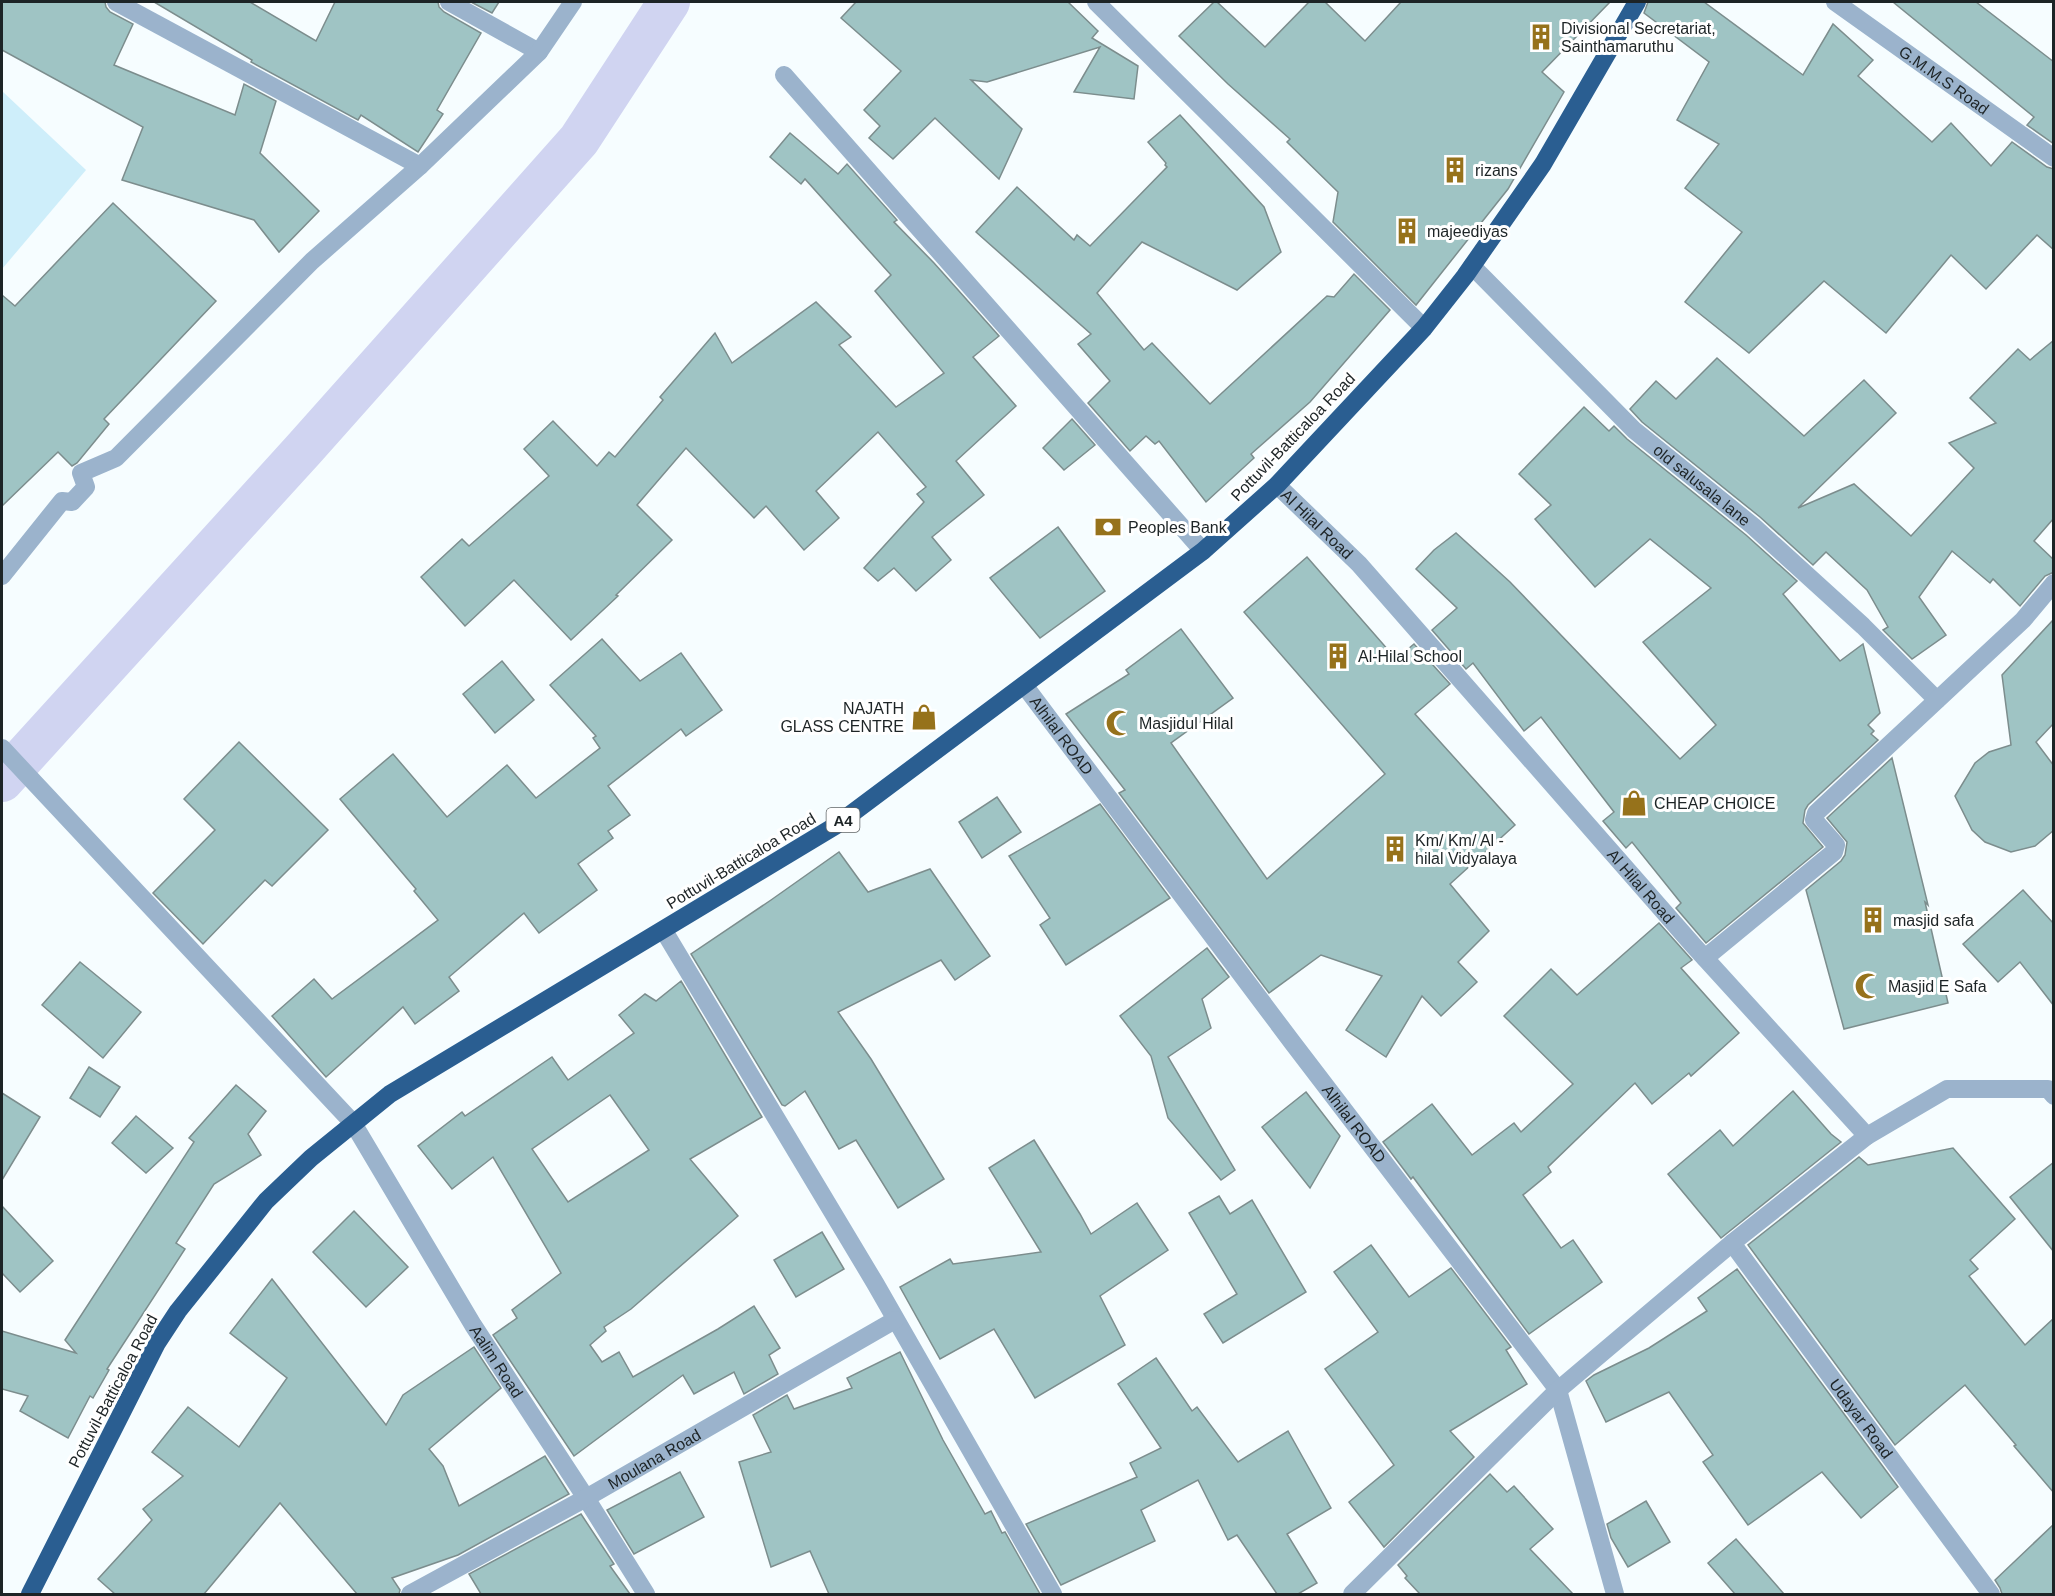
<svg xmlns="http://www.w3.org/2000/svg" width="2055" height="1596" viewBox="0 0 2055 1596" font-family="Arial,sans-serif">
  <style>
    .green { fill: #ceeefa }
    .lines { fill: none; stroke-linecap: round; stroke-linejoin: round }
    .canal { stroke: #d0d4f1; stroke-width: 42 }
    .building { fill: #9fc4c4; stroke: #7c8d8d; stroke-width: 1.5; fill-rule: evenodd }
    .street { stroke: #9bb3cc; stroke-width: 18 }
    .highway { stroke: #2a5e91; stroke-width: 18 }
    .labels { text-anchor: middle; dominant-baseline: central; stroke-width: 6; stroke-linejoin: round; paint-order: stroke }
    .shield { fill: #fff; stroke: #616667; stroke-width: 1.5 }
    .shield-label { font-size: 15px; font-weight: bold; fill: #1d2426 }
    .poi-label { font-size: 16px; fill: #1d2426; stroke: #fff; text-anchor: start }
    .street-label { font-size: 16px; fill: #1d2426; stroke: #fff }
  </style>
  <rect width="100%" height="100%" fill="#f6fdff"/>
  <path class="green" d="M2 91 86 170 2 269Z"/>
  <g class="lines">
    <path class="canal" d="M2 781 304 449 579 140 669 2"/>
  </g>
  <g class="building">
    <path d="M2 2H105L106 7 110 12 133 24 114 65 235 115 244 84 276 101 260 153 319 211 279 252 254 220 122 180 143 127 2 50Z"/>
    <path d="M154 2H250L316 41 335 2H438L439 7 444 12 481 33 437 110 443 114 418 152 361 115 358 120 251 62 252 60Z"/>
    <path d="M471 2H499L492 13Z"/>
    <path d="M856 2H1068L1098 31 1092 38 1138 66 1134 99 1074 92 1100 47 987 82 971 80 1022 129 999 179 935 118 893 159 869 138 880 126 864 110 901 71 841 18Z"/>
    <path d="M1214 2H1217L1265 47 1309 2H1325L1365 41 1401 2H1610L1542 72 1564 92 1508 189 1416 305 1333 222 1338 192 1287 142 1290 139 1228 84 1179 36Z"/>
    <path d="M1648 2H1704L1803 75 1833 24 1873 60 1858 76 1932 142 1951 123 1991 166 2012 142 2047 167 2054 169V250L2037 235 1986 289 1951 255 1886 333 1824 281 1749 353 1685 302 1742 232 1685 188 1719 144 1677 120 1709 62 1644 13Z"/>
    <path d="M1893 2H1976L2054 62V144L2027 125 2034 117Z"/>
    <path d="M1180 115 1264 207 1281 252 1237 290 1142 242 1097 293 1144 350 1152 343 1210 404 1327 296 1334 297 1354 274 1390 310 1310 402 1251 454 1254 458 1206 502 1159 441 1155 444 1146 436 1130 451 1088 403 1110 381 1078 344 1091 334 976 232 1017 187 1074 240 1077 235 1090 246 1167 167 1165 165 1166 163 1148 142Z"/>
    <path d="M790 133 838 174 847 164 897 220 894 222 934 263 999 336 973 357 1016 406 956 461 984 495 932 537 951 560 916 591 894 568 878 581 864 568 924 502 917 494 926 487 878 432 816 491 839 518 804 550 766 506 754 518 686 448 637 505 672 540 616 595 618 596 571 640 514 580 465 626 421 577 462 539 469 546 549 476 524 449 553 421 597 466 609 452 615 457 663 400 660 397 715 333 732 363 816 302 851 337 839 345 896 407 944 373 875 291 891 275 805 179 801 184 770 157Z"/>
    <path d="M113 203 216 301 104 419 109 424 77 463 72 466 58 452 2 506V295L15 306Z"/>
    <path d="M2054 340V518L2034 541 2054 560V572L2045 576 2020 606 1993 579 1990 583 1952 551 1919 597 1946 635 1912 659 1883 630 1888 627 1867 590 1826 552 1813 565 1760 517 1642 422 1630 409 1656 381 1676 399 1717 358 1804 436 1864 380 1896 413 1798 508 1854 484 1911 536 1974 468 1949 443 1996 423 1970 398 2018 349 2030 360Z"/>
    <path d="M1584 407 1609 431 1614 426 1627 439 1746 535 1797 581 1783 594 1840 661 1863 644 1880 713 1868 725 1874 731 1871 734 1878 740 1808 805 1805 810 1803 823 1823 847 1706 943 1676 908 1681 903 1632 842 1626 848 1603 821 1614 812 1541 717 1524 731 1473 663 1466 669 1432 630 1457 608 1416 569 1434 550 1456 533 1510 582 1680 759 1716 725 1643 642 1711 588 1650 539 1595 587 1535 519 1551 505 1519 474Z"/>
    <path d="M1072 419 1095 445 1064 470 1043 448Z"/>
    <path d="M1058 527 1105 591 1040 638 990 578Z"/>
    <path d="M1307 557 1396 659 1414 644 1450 684 1415 714 1515 825 1450 884 1489 931 1458 962 1477 982 1441 1016 1422 996 1386 1057 1346 1030 1382 976 1321 955 1269 993 1119 793 1125 790 1066 714 1129 674 1126 670 1181 629 1233 698 1171 743 1267 879 1385 774 1244 612Z"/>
    <path d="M2054 619V723L2036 742 2054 766V830L2035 846 2011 852 1985 842 1972 830 1955 796 1975 763 1989 752 2011 745 2002 675Z"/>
    <path d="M602 639 640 681 681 653 722 710 686 736 681 729 608 786 630 815 608 831 613 838 578 864 597 890 539 933 524 913 449 977 459 991 415 1024 403 1007 326 1077 272 1016 314 979 332 999 438 920 414 891 416 889 340 799 393 754 447 817 507 765 536 798 600 748 593 738 596 736 550 685Z"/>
    <path d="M502 661 534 700 495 733 463 694Z"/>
    <path d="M239 742 328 830 272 886 265 880 203 944 153 893 215 830 184 799Z"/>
    <path d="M1892 758 1928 905 1925 902 1948 1003 1844 1029 1806 890 1841 861 1845 855 1847 842 1827 818Z"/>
    <path d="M997 797 1021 832 982 858 959 822Z"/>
    <path d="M1100 804 1170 898 1066 965 1040 925 1050 918 1009 856Z"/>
    <path d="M839 852 868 892 930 869 990 956 955 980 941 960 838 1012 871 1059 944 1179 898 1208 856 1140 839 1149 805 1091 785 1106 782 1105 691 954 771 900Z"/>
    <path d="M2023 890 2054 924V1006L2020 962 1998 982 1963 944Z"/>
    <path d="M1659 923 1692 960 1681 968 1739 1033 1691 1076 1689 1073 1652 1104 1635 1083 1548 1167 1551 1172 1523 1195 1561 1248 1573 1240 1602 1282 1529 1334 1413 1177 1411 1179 1383 1142 1432 1104 1472 1155 1514 1123 1521 1132 1573 1084 1504 1016 1551 969 1577 995Z"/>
    <path d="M1207 948 1229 977 1202 999 1211 1028 1168 1057 1235 1170 1221 1180 1168 1118 1151 1056 1120 1016Z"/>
    <path d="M80 962 141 1012 103 1058 42 1005Z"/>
    <path d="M681 981 762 1117 690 1159 738 1216 631 1309 604 1327 606 1331 590 1345 602 1362 619 1352 633 1377 718 1329 754 1306 780 1348 769 1355 778 1374 744 1394 734 1372 694 1394 683 1375 574 1456 493 1335 517 1318 512 1310 561 1273 493 1157 452 1189 418 1146 462 1112 465 1116 552 1057 568 1080 634 1033 619 1015 645 994 656 1001ZM610 1095 649 1150 568 1202 532 1149Z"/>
    <path d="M89 1067 120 1087 100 1117 70 1098Z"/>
    <path d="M236 1085 266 1111 248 1134 261 1155 214 1184 176 1243 185 1249 107 1369 109 1370 93 1398 90 1396 68 1438 20 1411 28 1396 2 1389V1331L76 1353 65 1340 194 1142 189 1138Z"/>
    <path d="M1793 1091 1831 1134 1841 1142 1721 1238 1668 1174 1720 1130 1733 1146Z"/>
    <path d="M1306 1092 1340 1136 1310 1188 1262 1127Z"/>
    <path d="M2 1093 40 1117 2 1180Z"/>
    <path d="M136 1116 173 1148 146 1173 112 1143Z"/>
    <path d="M1034 1140 1080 1214 1091 1234 1137 1203 1168 1250 1100 1296 1125 1345 1035 1398 994 1329 940 1359 900 1287 950 1259 953 1264 1041 1252 989 1168Z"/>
    <path d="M1953 1148 2015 1219 1970 1260 1978 1269 1969 1276 2025 1345 2054 1318V1493L2014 1446 2016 1445 1965 1385 1895 1445 1748 1245 1859 1157 1868 1165Z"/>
    <path d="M2054 1162V1252L2010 1197Z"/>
    <path d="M1219 1196 1230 1214 1252 1200 1306 1292 1223 1343 1204 1314 1237 1294 1189 1213Z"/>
    <path d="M2 1206 53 1261 20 1292 2 1273Z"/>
    <path d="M354 1211 408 1267 366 1307 313 1252Z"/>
    <path d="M822 1232 844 1269 796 1297 774 1260Z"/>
    <path d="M1371 1245 1409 1297 1451 1268 1511 1347 1506 1350 1527 1384 1450 1431 1474 1457 1384 1547 1349 1502 1394 1465 1325 1369 1378 1332 1334 1272Z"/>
    <path d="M1737 1269 1898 1487 1861 1518 1822 1472 1748 1525 1703 1462 1713 1455 1669 1392 1606 1422 1586 1381 1594 1375 1649 1348 1707 1311 1698 1298Z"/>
    <path d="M272 1279 386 1425 403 1395 474 1347 501 1388 429 1449 443 1466 459 1506 545 1456 569 1494 458 1555 392 1578 400 1590 399 1594H357L280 1503 204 1594H115L98 1579 152 1520 143 1509 183 1476 152 1452 188 1407 239 1447 287 1378 230 1333Z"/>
    <path d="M900 1352 943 1440 985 1514 991 1511 1002 1533 1005 1532 1040 1594H829L810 1551 771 1567 739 1462 771 1452 753 1415 787 1395 794 1409 852 1388 847 1378Z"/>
    <path d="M1156 1358 1192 1411 1197 1407 1238 1462 1288 1431 1331 1508 1287 1534 1317 1583 1298 1594H1277L1237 1535 1228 1540 1198 1480 1141 1510 1155 1541 1061 1585 1026 1524 1137 1477 1130 1463 1161 1448 1118 1384Z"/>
    <path d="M680 1472 704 1517 634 1554 607 1510Z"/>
    <path d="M1490 1474 1507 1492 1514 1486 1553 1529 1530 1549 1573 1594H1420L1405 1578 1407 1576 1398 1565Z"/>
    <path d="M1646 1501 1670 1542 1628 1567 1611 1538 1607 1524Z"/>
    <path d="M581 1514 614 1564 610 1566 630 1594H481L469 1574Z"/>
    <path d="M2054 1524V1594H2002L2000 1588 1995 1580Z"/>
    <path d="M1736 1539 1784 1594H1735L1708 1563Z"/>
  </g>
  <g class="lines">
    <g class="street">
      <path d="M116 2 420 166"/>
      <path d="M449 2 539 52"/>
      <path d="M1096 2 1424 328"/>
      <path id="s1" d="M1835 2 2054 158"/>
      <path d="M784 75 1203 551"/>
      <path id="s2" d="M1472 266 1634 430 1753 526 1863 626 1937 700"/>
      <path id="s3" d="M1277 485 1359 564 1693 945 1867 1136 1947 1089H2048L2054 1096"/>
      <path d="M2 576 62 501 72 502 86 487 81 473 116 458 312 261 420 166 539 52 573 2"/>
      <path id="s4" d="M1024 685 1292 1042 1558 1390 1615 1594"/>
      <path id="s5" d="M2 748 353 1123 473 1325 586 1498 646 1594"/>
      <path d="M664 931 875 1283 1053 1594"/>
      <path d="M1705 958 1834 852 1836 845 1814 820 1816 813 2023 620 2054 583"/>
      <path id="s6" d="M1732 1243 1991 1594"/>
      <path id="s7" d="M410 1594 586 1498 895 1320"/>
      <path d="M1352 1594 1558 1390 1732 1243 1867 1136"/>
    </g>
    <path class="highway" d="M30 1594 157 1343 178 1311 266 1201 311 1158 390 1094 835 826 1203 551 1277 485 1424 328 1465 276 1543 164 1637 2"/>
  </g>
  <defs>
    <g id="building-bare" transform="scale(2.07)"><path d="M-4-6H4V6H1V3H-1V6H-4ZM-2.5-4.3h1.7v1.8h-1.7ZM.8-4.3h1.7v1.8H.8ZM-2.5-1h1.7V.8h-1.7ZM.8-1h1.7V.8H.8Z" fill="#96721b" stroke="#fff" stroke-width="2.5" paint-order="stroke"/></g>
    <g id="bank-bare" transform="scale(2.07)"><path d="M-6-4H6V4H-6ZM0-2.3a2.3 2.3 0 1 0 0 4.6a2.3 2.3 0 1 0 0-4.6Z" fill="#96721b" stroke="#fff" stroke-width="2.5" paint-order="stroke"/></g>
    <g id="shop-bare" transform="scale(2.07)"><path d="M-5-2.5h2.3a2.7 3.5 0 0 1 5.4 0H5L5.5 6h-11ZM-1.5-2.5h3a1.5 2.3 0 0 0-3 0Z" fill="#96721b" stroke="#fff" stroke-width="2.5" paint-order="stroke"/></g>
    <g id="mosque-bare" transform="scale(2.07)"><path d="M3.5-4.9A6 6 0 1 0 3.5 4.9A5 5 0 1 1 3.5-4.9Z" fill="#96721b" stroke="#fff" stroke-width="2.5" paint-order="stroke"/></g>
  </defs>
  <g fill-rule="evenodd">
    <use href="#building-bare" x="1541" y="37"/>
    <use href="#building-bare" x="1455" y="170"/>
    <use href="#building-bare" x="1407" y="231"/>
    <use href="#bank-bare" x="1108" y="527"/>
    <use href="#building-bare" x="1338" y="656"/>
    <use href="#shop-bare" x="924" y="717"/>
    <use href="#mosque-bare" x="1119" y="723"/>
    <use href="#shop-bare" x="1634" y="803"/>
    <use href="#building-bare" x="1395" y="849"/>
    <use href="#building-bare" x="1873" y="920"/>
    <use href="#mosque-bare" x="1868" y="986"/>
  </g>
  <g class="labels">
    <rect class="shield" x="826.5" y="808" width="33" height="24" rx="4.5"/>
    <g class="shield-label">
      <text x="843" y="820">A4</text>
    </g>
    <g class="poi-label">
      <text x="1561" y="28">Divisional Secretariat,<tspan x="1561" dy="18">Sainthamaruthu</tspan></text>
      <text x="1475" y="170">rizans</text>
      <text x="1427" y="231">majeediyas</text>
      <text x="1128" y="527">Peoples Bank</text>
      <text x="1358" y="656">Al-Hilal School</text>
      <text x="904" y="708" text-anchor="end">NAJATH<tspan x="904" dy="18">GLASS CENTRE</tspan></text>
      <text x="1139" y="723">Masjidul Hilal</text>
      <text x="1654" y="803">CHEAP CHOICE</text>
      <text x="1415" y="840">Km/ Km/ Al -<tspan x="1415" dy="18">hilal Vidyalaya</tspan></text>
      <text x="1893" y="920">masjid safa</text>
      <text x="1888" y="986">Masjid E Safa</text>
    </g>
    <g class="street-label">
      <text stroke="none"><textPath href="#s1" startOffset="134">G.M.M.S Road</textPath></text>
      <text transform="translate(1293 437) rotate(-46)">Pottuvil-Batticaloa Road</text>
      <text stroke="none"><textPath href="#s2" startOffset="318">old salusala lane</textPath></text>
      <text stroke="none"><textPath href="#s3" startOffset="56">Al Hilal Road</textPath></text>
      <text stroke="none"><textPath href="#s4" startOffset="63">Alhilal ROAD</textPath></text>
      <text transform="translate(741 861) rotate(-31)">Pottuvil-Batticaloa Road</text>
      <text stroke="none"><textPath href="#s3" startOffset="542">Al Hilal Road</textPath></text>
      <text stroke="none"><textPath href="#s4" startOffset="549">Alhilal ROAD</textPath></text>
      <text stroke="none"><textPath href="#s5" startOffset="792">Aalim Road</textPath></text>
      <text transform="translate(113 1391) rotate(-62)">Pottuvil-Batticaloa Road</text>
      <text stroke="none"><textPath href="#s6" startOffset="218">Udayar Road</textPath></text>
      <text stroke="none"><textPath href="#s7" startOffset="279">Moulana Road</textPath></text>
    </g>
  </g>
  <rect width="2055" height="1596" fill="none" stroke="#1d2426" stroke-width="6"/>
</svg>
